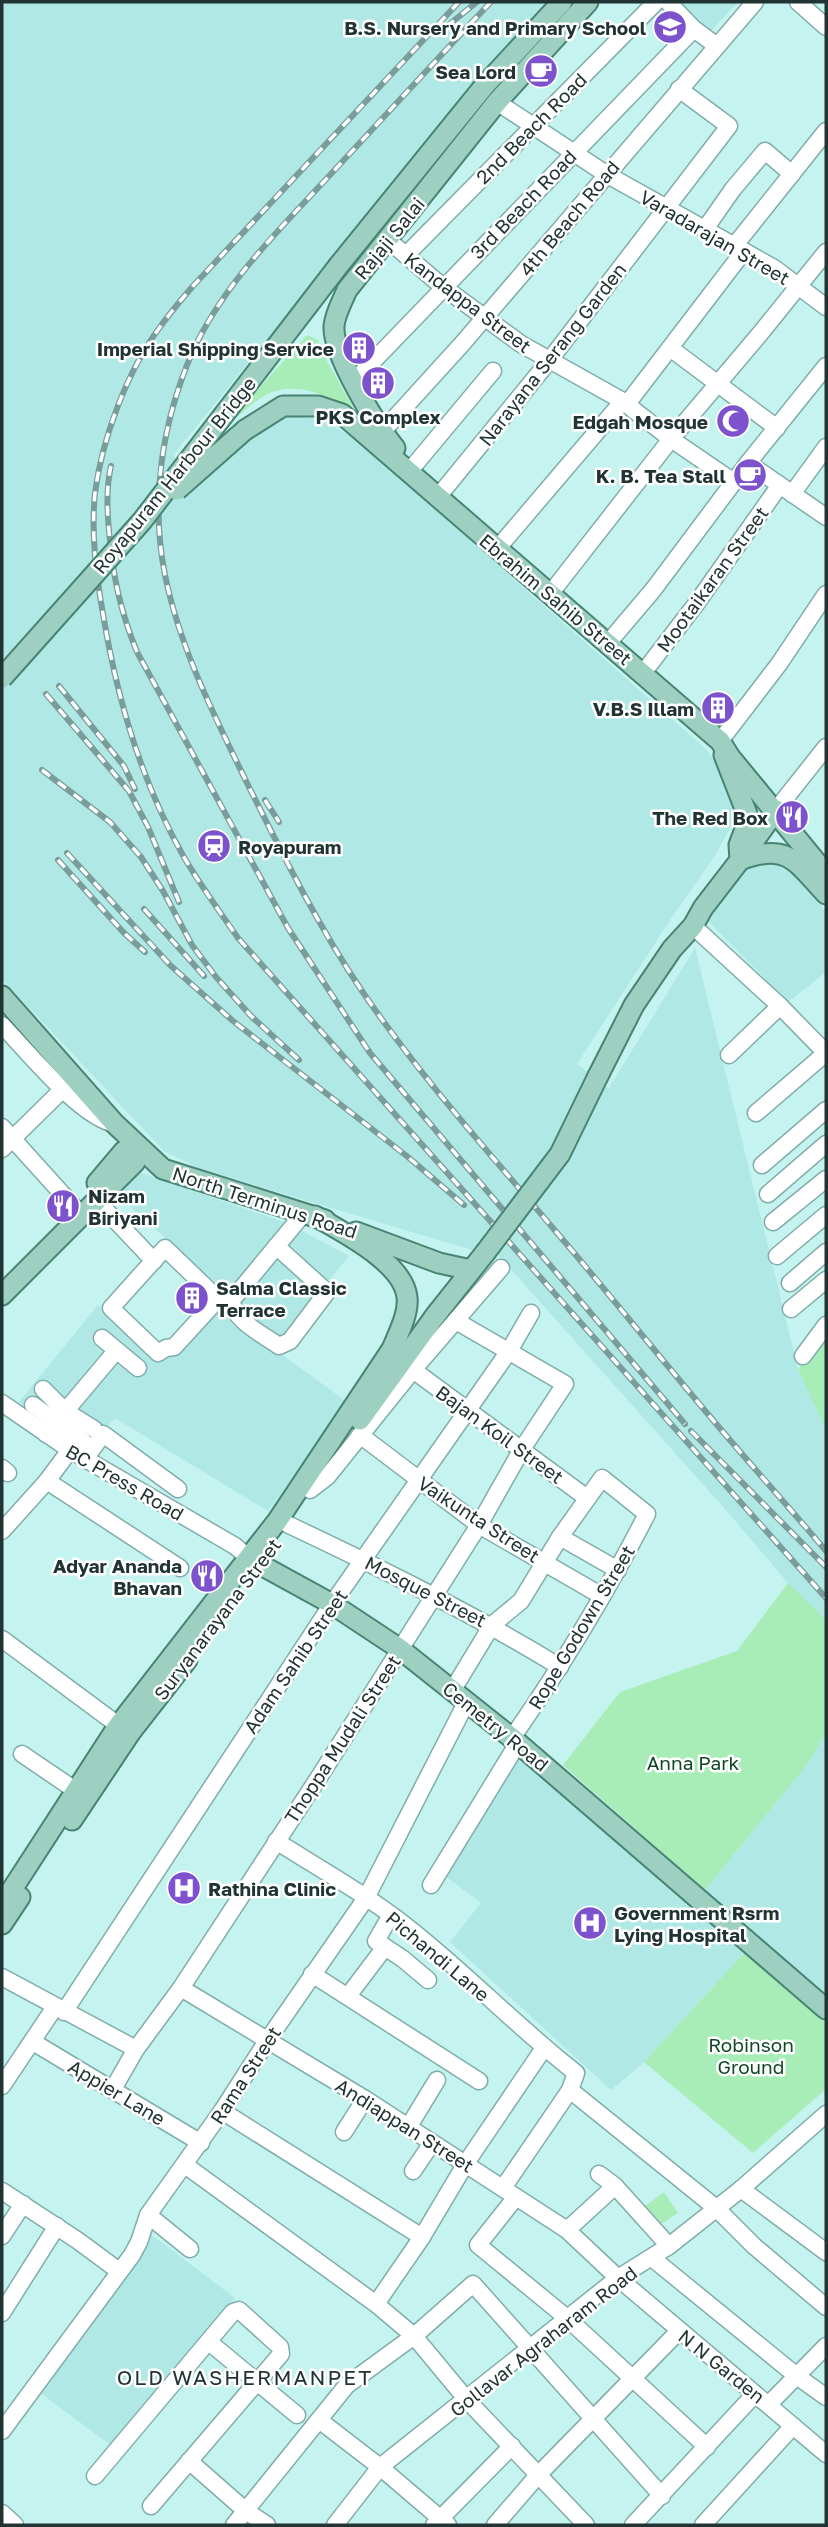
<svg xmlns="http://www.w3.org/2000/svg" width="828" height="2527" viewBox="0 0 828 2527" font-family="'Golos Text',sans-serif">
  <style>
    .built { fill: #afe8e5 }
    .green { fill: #a8edb8 }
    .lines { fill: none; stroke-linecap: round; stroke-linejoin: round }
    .minor-casing { stroke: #80adab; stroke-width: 19 }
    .major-casing { stroke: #478473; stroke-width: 23 }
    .minor { stroke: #fff; stroke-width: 16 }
    .major { stroke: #9dd0c0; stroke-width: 19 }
    .rail-casing { stroke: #7a9c9a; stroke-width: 6 }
    .rail { stroke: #fff; stroke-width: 3.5; stroke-dasharray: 10; stroke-linecap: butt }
    .major-bridge-casing { stroke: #478473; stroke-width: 23; stroke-linecap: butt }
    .major-bridge { stroke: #9dd0c0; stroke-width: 19 }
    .labels { text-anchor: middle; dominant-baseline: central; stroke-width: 5; stroke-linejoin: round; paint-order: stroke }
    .poi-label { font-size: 19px; font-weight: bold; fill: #213332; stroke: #fff; text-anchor: end }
    .street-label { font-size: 19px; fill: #213332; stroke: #fff }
    .park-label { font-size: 19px; fill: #104825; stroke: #fff }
    .neighbourhood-label { font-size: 21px; letter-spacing: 2px; fill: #213332; stroke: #fff }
  </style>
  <rect width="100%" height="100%" fill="#c4f3f0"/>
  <g class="built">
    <path d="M2 2H551L487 69 174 454 180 495 250 430 286 415 320 419 349 435 403 481 707 750 728 784 737 816 714 857 670 920 577 1064 609 1088 695 948 798 1369 826 1430V1620L788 1583 725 1509 483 1238 472 1250 198 1168 164 1151 2 979Z"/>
    <path d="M678 2H738L711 31Z"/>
    <path d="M766 859 791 871 826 912V972L788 1002 707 920 748 867Z"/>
    <path d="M138 1172 287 1223 349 1256 273 1348 347 1402 268 1511 115 1418 89 1447 19 1402 98 1305 155 1356 220 1287 117 1195Z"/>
    <path d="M826 1733V1993L705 1890 806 1766Z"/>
    <path d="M520 1756 746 1951 644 2062 611 2090 450 1942 481 1903 444 1875Z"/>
    <path d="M145 2230 235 2298 112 2446 39 2392Z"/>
  </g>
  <g class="green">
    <path d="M307 335 318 340 328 363 355 411C330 397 299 381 270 393 256 399 238 417 225 426Z"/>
    <path d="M826 1333V1430L798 1369Z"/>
    <path d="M788 1583 826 1620V1733L806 1766 705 1890 563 1765 620 1692 737 1651Z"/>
    <path d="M746 1951 826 2023V2089L753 2153 644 2062Z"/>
    <path d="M664 2192 678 2213 658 2226 644 2207Z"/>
  </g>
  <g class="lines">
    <g class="minor-casing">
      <g id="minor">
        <path d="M668 2 694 29 717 46"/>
        <path d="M798 2 826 27"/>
        <path d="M497 102 606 174 774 268 826 307"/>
        <path d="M705 229 733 189 765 151 792 174"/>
        <path d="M388 240 443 287 521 344 621 400 671 439 734 482"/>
        <path d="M735 245 826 131"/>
        <path d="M406 255 656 2"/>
        <path d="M670 348 777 428"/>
        <path d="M354 381 694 29"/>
        <path d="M627 404 744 251"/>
        <path d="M382 432 462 344 755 2"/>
        <path d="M748 463 826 517"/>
        <path d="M412 468 493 371"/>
        <path d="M792 494 826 447"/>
        <path d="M437 498 549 361 729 126 679 89"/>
        <path d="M497 549 623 401"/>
        <path d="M550 594 671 439 759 335 826 252"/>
        <path d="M608 643 653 590 748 463 826 366"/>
        <path d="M643 673 696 604 780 485"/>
        <path d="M720 741 779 664 826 594"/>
        <path d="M776 810 826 747"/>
        <path d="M693 926 780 1006 826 1053"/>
        <path d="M2 1025C28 1052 80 1117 115 1124"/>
        <path d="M729 1055 780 1006"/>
        <path d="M756 1113 826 1053"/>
        <path d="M2 1127 75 1208"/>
        <path d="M2 1149 63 1089"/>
        <path d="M762 1165 826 1110"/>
        <path d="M768 1194 826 1144"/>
        <path d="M97 1201 154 1261"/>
        <path d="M773 1222 826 1179"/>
        <path d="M276 1246 327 1292 290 1341 279 1346C264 1335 232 1320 232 1300L304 1213"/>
        <path d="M165 1248 218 1299 174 1347 166 1348 158 1353 111 1308Z"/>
        <path d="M777 1256 826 1215"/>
        <path d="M790 1283 826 1252"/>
        <path d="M791 1309 826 1280"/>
        <path d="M102 1338 138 1368"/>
        <path d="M803 1356 826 1325"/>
        <path d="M413 1370 587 1498"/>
        <path d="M43 1389 65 1411 94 1429"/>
        <path d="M2 1403 70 1450 235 1546 250 1559"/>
        <path d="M33 1405 83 1441"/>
        <path d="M46 1434 116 1351"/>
        <path d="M360 1435 479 1525 602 1596"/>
        <path d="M85 1459 103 1434 178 1489"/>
        <path d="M2 1468 8 1473"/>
        <path d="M47 1481 180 1568"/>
        <path d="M310 1490 327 1477 413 1370 501 1268"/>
        <path d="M287 1524C380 1568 472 1613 560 1667"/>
        <path d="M2 1531 47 1481 70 1450"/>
        <path d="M560 1537 618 1570"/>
        <path d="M2 1639 126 1731"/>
        <path d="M452 1691 492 1625 521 1601 560 1537 602 1478 647 1514C607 1592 562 1666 512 1738"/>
        <path d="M22 1754 75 1790"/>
        <path d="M276 1841C320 1869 365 1894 406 1926 465 1972 517 2027 576 2073L570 2090 503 2188"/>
        <path d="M431 1885 518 1743"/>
        <path d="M391 1915 376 1941 403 1959 428 1980"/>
        <path d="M312 1974 479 2081"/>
        <path d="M2 1977 136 2049"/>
        <path d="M181 1988 365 2099 567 2230 618 2278 826 2454"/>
        <path d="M348 1996 385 1947"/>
        <path d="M64 2012 332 1604 509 1351 531 1313"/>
        <path d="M33 2042 201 2143"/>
        <path d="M2 2086 55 2007"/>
        <path d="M113 2089 136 2049 181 1988 321 1774 479 1525 522 1449 565 1384 456 1321"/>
        <path d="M570 2090 716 2208 754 2246 826 2307"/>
        <path d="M222 2111 422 2237"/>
        <path d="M409 2126 437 2080"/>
        <path d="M344 2132 365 2099"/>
        <path d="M185 2165 376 2304 414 2336 467 2400 586 2525"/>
        <path d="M413 2171 432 2143"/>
        <path d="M599 2174 615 2186 669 2246"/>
        <path d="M741 2189 826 2252"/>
        <path d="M2 2191 77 2240 119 2271"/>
        <path d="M516 2197 478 2245 567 2318 707 2447"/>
        <path d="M148 2215 190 2249"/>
        <path d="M567 2230 615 2186"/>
        <path d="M2 2236 23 2204"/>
        <path d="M652 2258 798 2377 826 2397"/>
        <path d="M376 2304 422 2237 466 2163 544 2048"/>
        <path d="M2 2313 57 2226"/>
        <path d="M209 2342 297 2415"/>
        <path d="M769 2404 826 2346"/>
        <path d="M319 2420 380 2467 448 2525"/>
        <path d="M2 2431 132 2255 139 2242 148 2215 222 2111 267 2041 366 1898 466 1703"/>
        <path d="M189 2461 246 2511 267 2525"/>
        <path d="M95 2476 233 2312 239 2310 280 2347 281 2354 151 2506"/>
        <path d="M2 2513 15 2525"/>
        <path d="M234 2525 347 2385 414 2336 473 2284 662 2496"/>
        <path d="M335 2525 380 2467 618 2278 669 2246 741 2189 826 2114"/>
        <path d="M434 2525 512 2446"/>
        <path d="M495 2525 539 2474 679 2331"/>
        <path d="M633 2525 755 2394"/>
        <path d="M703 2525 793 2426"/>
      </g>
    </g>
    <g class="major-casing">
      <g id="major">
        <path d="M339 265 485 85 562 2"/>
        <path d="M245 430 283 406H318L342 414 720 741 730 757 826 874"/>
        <path d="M395 448C377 426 332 354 334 326 335 314 342 302 347 290L497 102 588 2"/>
        <path d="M741 859 776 810"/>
        <path d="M740 860C788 842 796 862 826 894"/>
        <path d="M2 996 115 1124 163 1169 325 1220"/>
        <path d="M598 1076 634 1005 672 949 693 926 703 908 740 860 739 845 749 819 724 755"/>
        <path d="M97 1183 124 1151"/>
        <path d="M356 1232 439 1263 471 1270"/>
        <path d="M2 1295 135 1162"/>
        <path d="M360 1420 435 1316 485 1253"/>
        <path d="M250 1559 332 1604 400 1649 512 1738 826 2009"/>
        <path d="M72 1820 130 1733 187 1660"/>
        <path d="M2 1905 118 1726 278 1520 392 1349C398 1334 409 1314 407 1297 403 1262 342 1232 315 1216"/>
        <path d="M2 1924 20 1897"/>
      </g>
    </g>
    <use href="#minor" class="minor"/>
    <use href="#major" class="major"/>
    <g class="rail-casing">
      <g id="rail">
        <path d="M459 2 193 286C182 299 170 313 160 327 127 371 102 439 95 493 91 534 96 574 103 614 117 699 142 784 185 859 201 886 220 912 238 938L826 1598"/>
        <path d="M491 2C437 59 384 117 330 175 279 230 223 284 192 353 162 423 150 500 165 575 180 649 215 717 248 785 283 855 318 926 362 991 419 1075 487 1150 552 1227 601 1284 648 1343 697 1401 739 1452 784 1501 826 1551"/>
        <path d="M446 27 477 2"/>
        <path d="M111 466C106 487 107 510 109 531 113 577 120 610 137 652L288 928 370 1053 685 1424"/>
        <path d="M59 686 124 766 135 789"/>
        <path d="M46 694 129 791 148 827 179 902"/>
        <path d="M42 770 110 822 141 857 163 891 192 945 216 977 251 1016 299 1060"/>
        <path d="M265 800 279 822"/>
        <path d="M67 853 171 966 233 1021 408 1157 464 1205"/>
        <path d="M58 860 124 933 145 952"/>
        <path d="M144 909 204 976"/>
        <path d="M691 1431 826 1567"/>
      </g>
    </g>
    <use href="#rail" class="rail"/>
    <g class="major-bridge-casing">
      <g id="major-bridge">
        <path d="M177 490 245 430"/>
        <path d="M2 678 142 521 339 265"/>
        <path d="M485 1253 560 1154 598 1076"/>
      </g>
    </g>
    <use href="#major-bridge" class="major-bridge"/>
  </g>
  <defs>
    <g id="school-disc" transform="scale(1.75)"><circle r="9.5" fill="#7c53cc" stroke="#fff"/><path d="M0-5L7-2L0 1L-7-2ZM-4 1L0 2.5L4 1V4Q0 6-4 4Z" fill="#fff"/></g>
    <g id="cafe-disc" transform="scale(1.75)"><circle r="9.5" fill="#7c53cc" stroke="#fff"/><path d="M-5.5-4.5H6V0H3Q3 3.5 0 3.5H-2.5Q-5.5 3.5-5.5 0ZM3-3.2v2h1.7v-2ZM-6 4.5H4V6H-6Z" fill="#fff"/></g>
    <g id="building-disc" transform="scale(1.75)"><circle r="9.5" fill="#7c53cc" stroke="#fff"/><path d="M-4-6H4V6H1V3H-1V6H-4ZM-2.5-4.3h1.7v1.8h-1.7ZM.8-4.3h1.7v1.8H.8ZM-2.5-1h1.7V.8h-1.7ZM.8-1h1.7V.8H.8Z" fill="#fff"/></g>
    <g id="mosque-disc" transform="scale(1.75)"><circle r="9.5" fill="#7c53cc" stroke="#fff"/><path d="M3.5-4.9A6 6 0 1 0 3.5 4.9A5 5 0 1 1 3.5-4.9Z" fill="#fff"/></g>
    <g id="restaurant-disc" transform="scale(1.75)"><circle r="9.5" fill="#7c53cc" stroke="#fff"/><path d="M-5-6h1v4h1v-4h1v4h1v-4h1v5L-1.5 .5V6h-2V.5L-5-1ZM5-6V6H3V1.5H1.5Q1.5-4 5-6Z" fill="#fff"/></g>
    <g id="station-disc" transform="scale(1.75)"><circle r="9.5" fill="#7c53cc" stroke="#fff"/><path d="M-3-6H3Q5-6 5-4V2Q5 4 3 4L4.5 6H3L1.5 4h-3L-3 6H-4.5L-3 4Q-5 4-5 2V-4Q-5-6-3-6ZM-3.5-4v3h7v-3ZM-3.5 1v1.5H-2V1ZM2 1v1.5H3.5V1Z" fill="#fff"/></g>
    <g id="hospital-disc" transform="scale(1.75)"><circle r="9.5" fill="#7c53cc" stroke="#fff"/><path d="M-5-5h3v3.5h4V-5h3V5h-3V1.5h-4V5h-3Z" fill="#fff"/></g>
  </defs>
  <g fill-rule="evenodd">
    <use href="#school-disc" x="670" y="27"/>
    <use href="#cafe-disc" x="541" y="71"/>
    <use href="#building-disc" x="359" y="348"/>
    <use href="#building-disc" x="378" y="383"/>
    <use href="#mosque-disc" x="733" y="421"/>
    <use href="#cafe-disc" x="750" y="475"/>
    <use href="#building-disc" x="718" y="708"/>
    <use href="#restaurant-disc" x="792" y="817"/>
    <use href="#station-disc" x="214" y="846"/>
    <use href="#restaurant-disc" x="63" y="1206"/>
    <use href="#building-disc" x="192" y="1298"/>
    <use href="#restaurant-disc" x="207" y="1576"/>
    <use href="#hospital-disc" x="184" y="1888"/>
    <use href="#hospital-disc" x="590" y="1923"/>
  </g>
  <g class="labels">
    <g class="poi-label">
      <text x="646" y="27">B.S. Nursery and Primary School</text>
      <text x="516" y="71">Sea Lord</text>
      <text x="334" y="348">Imperial Shipping Service</text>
      <text x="378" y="416" text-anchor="middle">PKS Complex</text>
      <text x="708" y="421">Edgah Mosque</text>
      <text x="726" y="475">K. B. Tea Stall</text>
      <text x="694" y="708">V.B.S Illam</text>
      <text x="768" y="817">The Red Box</text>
      <text x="238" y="846" text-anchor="start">Royapuram</text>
      <text x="88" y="1195" text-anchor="start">Nizam<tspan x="88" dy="22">Biriyani</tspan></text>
      <text x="216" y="1287" text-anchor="start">Salma Classic<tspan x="216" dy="22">Terrace</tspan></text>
      <text x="182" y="1565">Adyar Ananda<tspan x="182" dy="22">Bhavan</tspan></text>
      <text x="208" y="1888" text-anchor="start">Rathina Clinic</text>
      <text x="614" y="1912" text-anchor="start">Government Rsrm<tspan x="614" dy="22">Lying Hospital</tspan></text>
    </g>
    <g class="street-label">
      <text transform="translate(531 128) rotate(-45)">2nd Beach Road</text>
      <text transform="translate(523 204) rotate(-46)">3rd Beach Road</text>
      <text transform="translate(569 218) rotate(-50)">4th Beach Road</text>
      <text transform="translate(715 237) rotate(30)">Varadarajan Street</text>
      <text transform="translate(389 238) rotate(-51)">Rajaji Salai</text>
      <text transform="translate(468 302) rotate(37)">Kandappa Street</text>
      <text transform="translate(552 354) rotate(-52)">Narayana Serang Garden</text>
      <text transform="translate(174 475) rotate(-51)">Royapuram Harbour Bridge</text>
      <text transform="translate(712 579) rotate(-54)">Mootaikaran Street</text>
      <text transform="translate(556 599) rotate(40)">Ebrahim Sahib Street</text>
      <text transform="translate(265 1202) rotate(18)">North Terminus Road</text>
      <text transform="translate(500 1434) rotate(36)">Bajan Koil Street</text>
      <text transform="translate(125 1482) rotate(30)">BC Press Road</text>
      <text transform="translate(479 1519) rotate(33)">Vaikunta Street</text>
      <text transform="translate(426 1591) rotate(27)">Mosque Street</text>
      <text transform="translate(217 1619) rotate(-53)">Suryanarayana Street</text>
      <text transform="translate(581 1627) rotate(-59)">Rope Godown Street</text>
      <text transform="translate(295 1661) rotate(-56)">Adam Sahib Street</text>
      <text transform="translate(496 1726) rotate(39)">Cemetry Road</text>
      <text transform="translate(342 1739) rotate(-57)">Thoppa Mudali Street</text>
      <text transform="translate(438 1956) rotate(40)">Pichandi Lane</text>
      <text transform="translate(245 2075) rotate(-57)">Rama Street</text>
      <text transform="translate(117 2092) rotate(31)">Appier Lane</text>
      <text transform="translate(405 2125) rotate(32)">Andiappan Street</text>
      <text transform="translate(543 2341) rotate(-38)">Gollavar Agraharam Road</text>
      <text transform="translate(722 2366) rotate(39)">N N Garden</text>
    </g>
    <g class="park-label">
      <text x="693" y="1762">Anna Park</text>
      <text x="751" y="2044">Robinson<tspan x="751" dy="22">Ground</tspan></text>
    </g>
    <g class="neighbourhood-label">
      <text x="245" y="2377">OLD WASHERMANPET</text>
    </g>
  </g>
  <rect width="828" height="2527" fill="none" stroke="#213332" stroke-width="7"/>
</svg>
